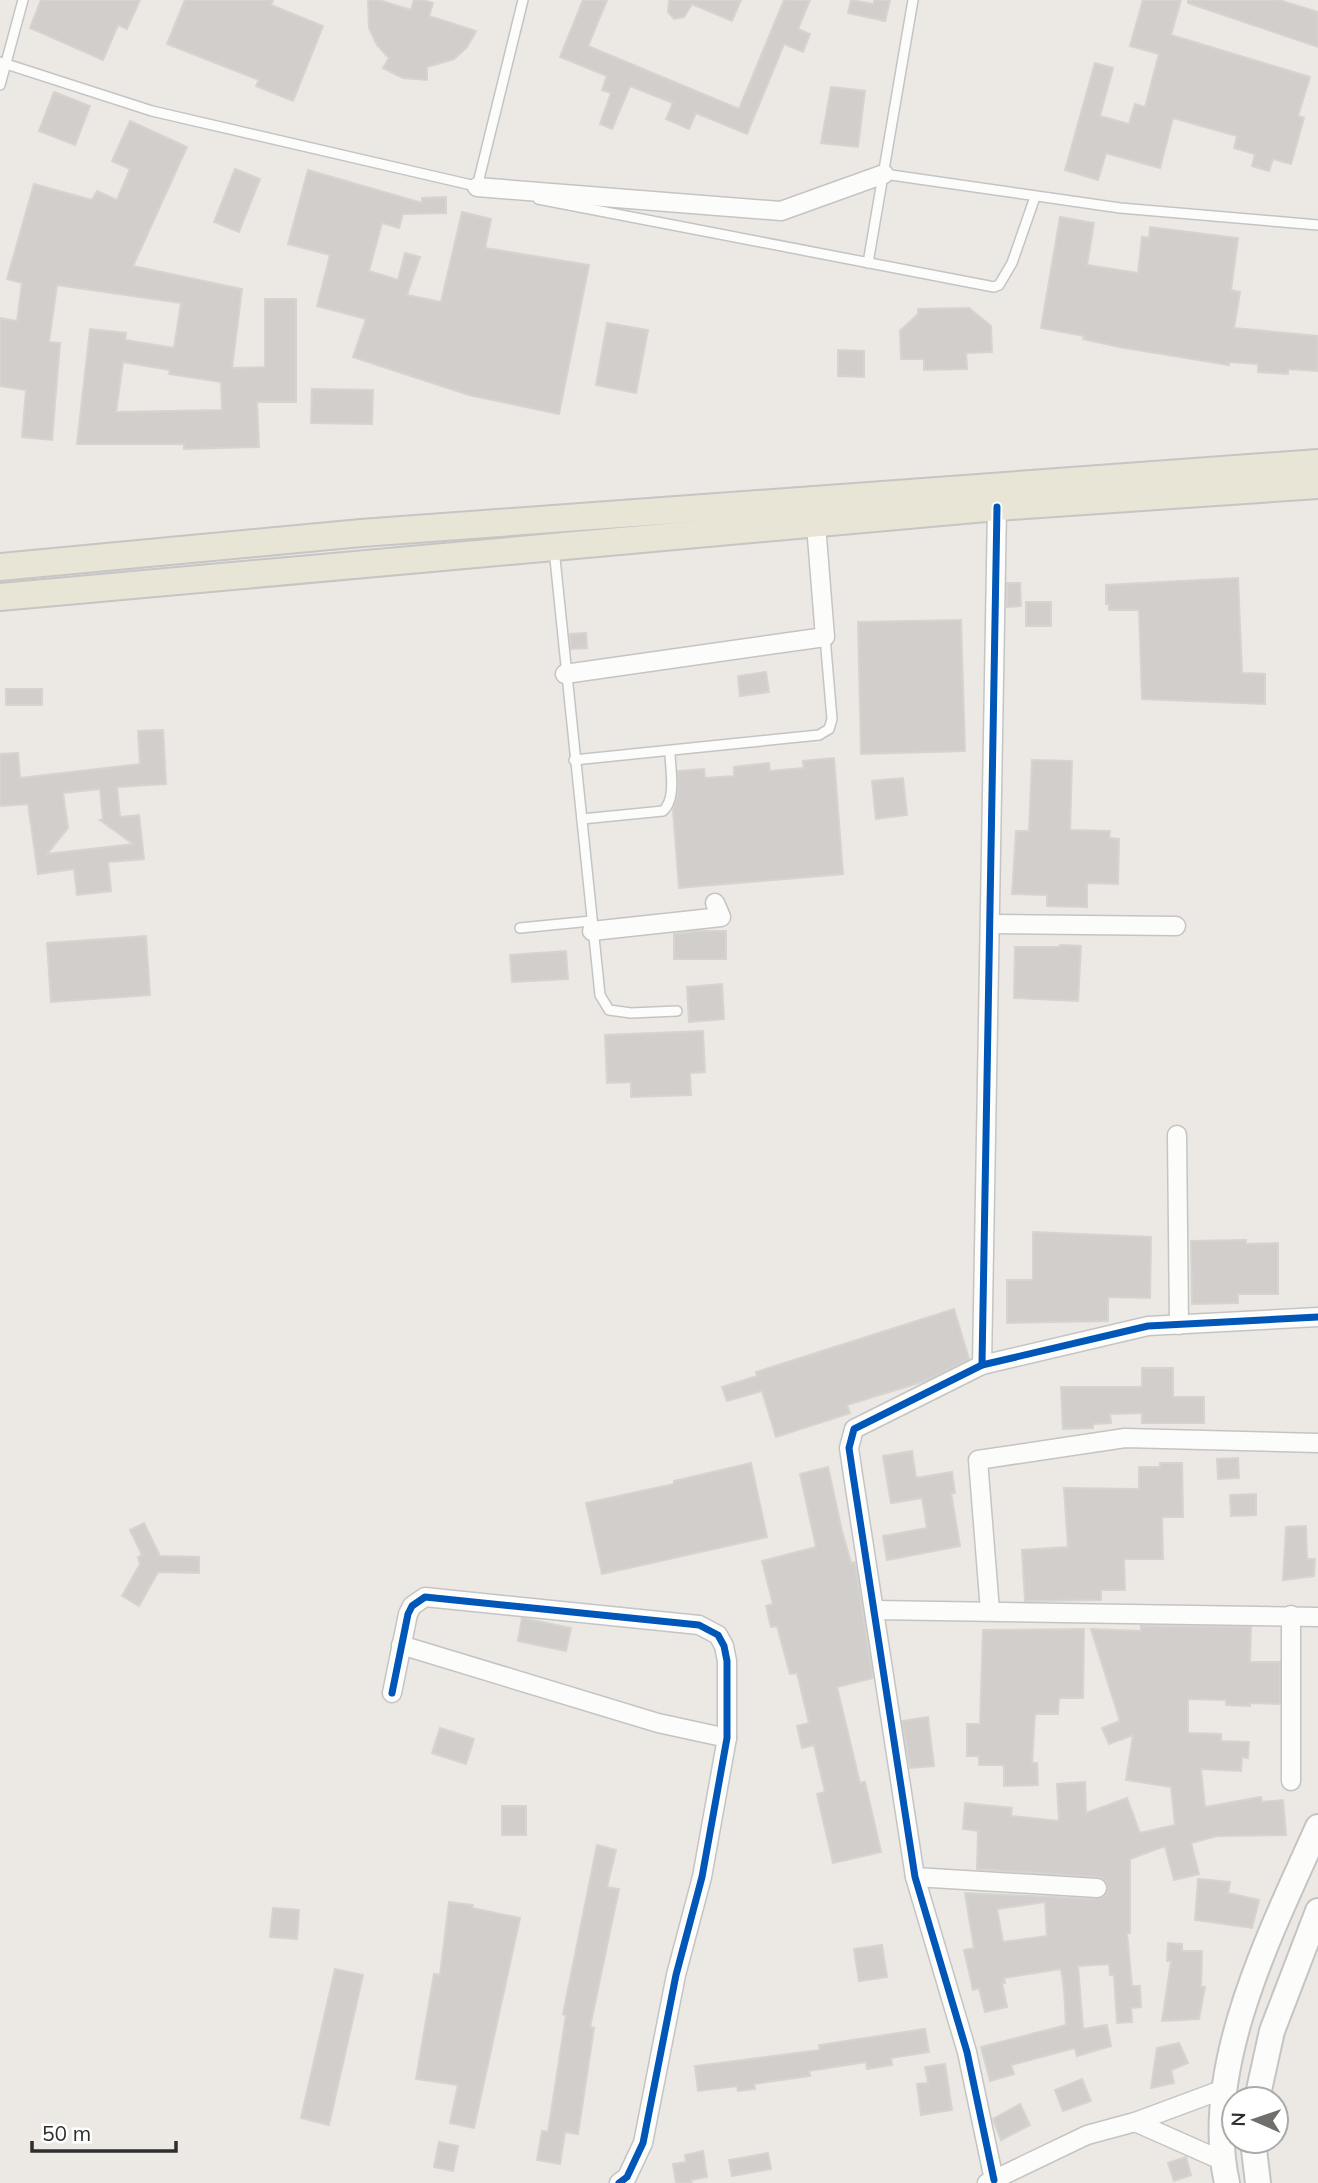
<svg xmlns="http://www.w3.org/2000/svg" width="1318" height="2183" viewBox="0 0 1318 2183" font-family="Mulish,sans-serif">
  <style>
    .building { fill: #d1cecb; stroke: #d7d4d0; stroke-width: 2; fill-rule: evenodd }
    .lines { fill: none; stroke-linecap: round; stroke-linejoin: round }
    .lane-casing { stroke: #c5c4c5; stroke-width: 12 }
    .street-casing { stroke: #c5c4c5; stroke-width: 21 }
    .secondary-casing { stroke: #c5c4c5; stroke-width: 28 }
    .primary-casing { stroke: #c6c5c4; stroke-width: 30 }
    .lane { stroke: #fcfcfb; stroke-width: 9 }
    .street { stroke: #fcfcfb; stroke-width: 18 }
    .secondary { stroke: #fcfcfb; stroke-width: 24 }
    .primary { stroke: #e8e4d6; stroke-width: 26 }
    .cycleway-casing { stroke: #fff; stroke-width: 11 }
    .cycleway { stroke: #0057b8; stroke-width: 7 }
  </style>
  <rect width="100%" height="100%" fill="#ece8e4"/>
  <g class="building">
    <path d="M41 0H140L127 29 118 25 103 60 30 28Z"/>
    <path d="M185 0H273L271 5 323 26 293 101 256 86 259 80 167 44Z"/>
    <path d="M368 0H379L411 10 414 0H422L433 3 429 16 476 31 467 47 454 59 427 67V80L403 78 383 68 389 58 377 45 369 28Z"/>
    <path d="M583 0H607L588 46 739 109 784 0H810L798 29 810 34 803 52 784 44 747 134 696 113 689 129 666 119 673 103 630 86 612 129 600 124 611 93 602 90 607 76 560 57Z"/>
    <path d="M669 0H741L732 21 692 4 684 17 674 19 668 12Z"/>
    <path d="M851 0 874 4V0H890L885 21 848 13Z"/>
    <path d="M1143 0H1181L1171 35 1310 77 1298 116 1304 118 1291 164 1273 159 1269 171 1252 166 1255 154 1234 148 1237 136 1173 118 1160 168 1106 153 1098 180 1065 170 1095 63 1113 68 1100 116 1129 124 1135 104 1145 107 1159 54 1130 46Z"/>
    <path d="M1188 0H1279L1318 12V47L1188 3Z"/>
    <path d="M831 87 865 91 858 147 821 143Z"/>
    <path d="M54 92 90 106 75 145 39 131Z"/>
    <path d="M130 121 187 147 133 266 242 289 232 368 265 367V299H296V402H257L259 447 184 449V444H77L90 329 126 333 125 340 174 348 181 303 57 285 49 342 60 343 52 440 22 437 26 390 0 386V318L17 321 22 283 7 279 34 184 92 200 97 191 117 200 130 169 112 161ZM123 362 170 370 169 374 221 382 222 410 116 412Z"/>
    <path d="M235 169 260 179 239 232 214 222Z"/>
    <path d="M308 170 422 203V198L446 197V213L403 214 399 228 382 223 369 271 398 280 405 253 420 257 407 295 441 302 462 212 491 219 485 248 589 265 559 414 469 395 353 357 366 319 317 306 330 255 288 244Z"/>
    <path d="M1060 217 1094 223 1087 265 1138 273 1142 237 1149 238 1150 227 1238 238 1231 290 1240 292 1234 328 1318 336V371L1288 369V374L1258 372V364L1229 362V365L1119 347 1083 339 1084 336 1041 328Z"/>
    <path d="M969 308 991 326 992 352 966 353 967 369 924 370V359H901L900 331 918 314V309Z"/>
    <path d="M607 323 648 330 636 393 596 385Z"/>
    <path d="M838 350 864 351V377L838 376Z"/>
    <path d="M312 389 373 390 372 424 311 423Z"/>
    <path d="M1238 578 1242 673 1265 674V704L1142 699 1139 610H1109V604H1106V585Z"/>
    <path d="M1007 583H1020L1021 606 1007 607Z"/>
    <rect x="1026" y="602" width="25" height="24"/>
    <path d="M961 620 965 751 861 754 858 622Z"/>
    <path d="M586 633 587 648 571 649 570 634Z"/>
    <path d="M766 672 769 692 740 696 738 676Z"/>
    <rect x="6" y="689" width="36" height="16"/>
    <path d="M163 730 166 784 117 787 120 817 139 815 144 859 108 862 111 891 77 895 74 869 38 874 28 804 0 806V754L18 753 20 778 140 764 138 731ZM100 789 103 819 100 820 133 844 47 854 68 828 63 793Z"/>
    <path d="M834 758 843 874 679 888 673 810 678 792V771L704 769 705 778 734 776V767L769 763 770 771 804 768 803 761Z"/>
    <path d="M1032 760 1072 761 1070 830 1110 831 1109 838 1119 839 1118 884 1087 883V907L1047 906V895L1012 894 1016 831H1029Z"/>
    <path d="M903 778 907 815 876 819 872 781Z"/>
    <path d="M698 931H726V959H674V934Z"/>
    <path d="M146 936 150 995 51 1002 47 943Z"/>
    <path d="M1060 945 1081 946 1078 1001 1014 998 1015 947H1059Z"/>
    <path d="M566 951 568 979 512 982 510 955Z"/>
    <path d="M722 984 724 1019 689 1022 687 987Z"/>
    <path d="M703 1031 705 1072 690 1073 691 1095 631 1097V1082L607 1083 605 1035Z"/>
    <path d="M1033 1232 1151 1237 1150 1298 1108 1297V1321L1007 1323V1280H1033Z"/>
    <path d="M1246 1240V1244L1278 1243V1294H1238V1303L1192 1304 1191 1241Z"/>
    <path d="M954 1309 969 1359 925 1381 847 1405 850 1413 776 1437 762 1391 727 1401 722 1387 757 1376 756 1372Z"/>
    <path d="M1142 1368H1173V1397H1204V1423H1142V1413L1110 1414 1111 1423 1093 1424V1428L1063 1429 1061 1387H1142Z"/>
    <path d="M912 1451 916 1478 952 1472 955 1493H951L960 1546 887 1560 883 1536 927 1528 922 1498 891 1503 883 1456Z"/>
    <path d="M1238 1458 1239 1478 1218 1479 1217 1459Z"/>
    <path d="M751 1463 767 1537 602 1574 586 1503 674 1484V1481Z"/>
    <path d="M1160 1463H1182L1183 1517H1162L1163 1559H1124L1125 1590H1101V1600L1025 1601 1022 1550 1068 1547 1064 1488 1139 1489V1467H1160Z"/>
    <path d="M828 1467 842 1531 851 1563 855 1562 873 1678 837 1687 860 1783 865 1782 881 1852 833 1863 817 1794 825 1792 814 1745 802 1748 797 1726 809 1723 797 1673 790 1674 777 1626 771 1627 766 1606 773 1604 762 1561 816 1547 800 1474Z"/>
    <path d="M1256 1494V1515L1231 1516 1230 1495Z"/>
    <path d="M144 1523 160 1556 199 1557V1573L158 1572 139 1606 122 1596 140 1564 138 1557 142 1555 130 1530Z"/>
    <path d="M1306 1526 1307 1559H1315L1314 1576 1283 1580 1286 1527Z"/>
    <path d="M522 1618 571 1628 566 1651 518 1641Z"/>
    <path d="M1141 1626 1251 1627 1250 1662H1280V1704L1250 1703V1706L1226 1705V1700L1188 1699V1733L1221 1734V1741L1249 1742 1248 1758 1242 1757 1241 1771 1201 1769 1205 1807 1261 1797 1262 1802 1283 1800 1286 1835 1217 1836 1191 1843 1199 1874 1174 1880 1165 1846 1130 1859V1933H1127L1132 1986H1140L1141 2007 1131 2008 1132 2022 1117 2023 1114 1975H1110L1109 1964 1078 1966 1083 2029 1107 2025 1111 2046 1077 2056 1075 2048 1011 2065 1014 2074 990 2081 981 2047 1066 2025 1064 1989 1061 1969 1004 1978 1005 1983H1002L1007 2007 985 2012 979 1988 973 1990 964 1950 974 1948 965 1893 1096 1899 1106 1895 1108 1888 1104 1879 1098 1877 977 1869 978 1831 963 1829 965 1803 1012 1808 1011 1816 1059 1821 1057 1784 1085 1782 1086 1813 1127 1798 1140 1833 1175 1825 1171 1787 1126 1780 1133 1735 1109 1744 1102 1728 1120 1721 1091 1629 1141 1631ZM1045 1902 1047 1936 1003 1942 997 1909Z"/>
    <path d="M1084 1629 1083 1698H1059L1058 1714H1035L1032 1763H1037L1038 1785 1004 1786V1765H979V1756H967V1724H980L983 1630Z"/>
    <path d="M928 1717 934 1766 910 1768 902 1721Z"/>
    <path d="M440 1728 474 1739 466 1764 432 1753Z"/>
    <rect x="502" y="1806" width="24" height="29"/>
    <path d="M597 1845 616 1850 607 1887 619 1889 590 2027 594 2028 578 2134 565 2132 560 2164 537 2160 542 2131 548 2132 566 2015 563 2014Z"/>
    <path d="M1198 1879 1230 1882 1228 1893 1259 1900 1252 1928 1195 1920Z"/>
    <path d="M449 1902 473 1905 472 1908 520 1918 474 2128 450 2123 458 2085 416 2079 434 1974 440 1975Z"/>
    <path d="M273 1908 299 1910 297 1939 270 1937Z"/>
    <path d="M1168 1943 1182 1944V1951H1202L1201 1987H1205L1199 2019 1162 2021 1171 1961H1167Z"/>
    <path d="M882 1945 887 1977 859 1981 854 1949Z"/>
    <path d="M335 1969 363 1975 329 2125 301 2118Z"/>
    <path d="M925 2029 929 2052 891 2058 892 2065 867 2069 866 2062 809 2071 810 2076 754 2084 755 2089 738 2091 737 2086 698 2091 695 2066 820 2050 819 2045Z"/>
    <path d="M1179 2043 1188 2063 1171 2070 1174 2083 1151 2088 1157 2048Z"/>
    <path d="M945 2064 952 2110 921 2115 917 2084 928 2083 925 2067Z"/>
    <path d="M1082 2079 1091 2101 1063 2111 1055 2090Z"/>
    <path d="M1020 2104 1030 2125 1001 2140 993 2119Z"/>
    <path d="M439 2142 458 2146 453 2171 434 2167Z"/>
    <path d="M703 2151 707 2177 691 2180 692 2183H676L673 2164 686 2162 685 2155Z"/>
    <path d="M768 2153 771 2169 732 2176 729 2160Z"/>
    <path d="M1186 2157 1191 2175 1174 2181 1168 2163Z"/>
  </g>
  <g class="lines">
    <g class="lane-casing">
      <g id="lane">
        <path d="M0 62 152 111 480 187"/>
        <path d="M0 85 23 0"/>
        <path d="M884 174 1120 208 1318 225"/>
        <path d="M477 187 523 0"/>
        <path d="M538 199 994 287 999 285 1012 263 1035 197"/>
        <path d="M868 263 913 0"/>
        <path d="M554 549 600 995 609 1010 631 1013 677 1011"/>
        <path d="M574 760 819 735 829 729 832 719 825 637"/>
        <path d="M582 819 663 811C677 798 670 770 670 752"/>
        <path d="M520 928 591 921"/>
      </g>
    </g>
    <g class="street-casing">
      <g id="street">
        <path d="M477 187 781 211 884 174"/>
        <path d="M565 674 825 637 816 525"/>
        <path d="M990 924 1176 926"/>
        <path d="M592 931 721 917 715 903"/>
        <path d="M1177 1135 1179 1325"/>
        <path d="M982 1365 997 507"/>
        <path d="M875 1610 1318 1617"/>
        <path d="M990 1611 978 1460 1125 1438 1318 1443"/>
        <path d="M1291 1615V1781"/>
        <path d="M401 1645 658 1723 727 1738"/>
        <path d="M392 1693 408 1614 412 1606 425 1597 699 1625 718 1635 724 1646 727 1661V1738L702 1877 676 1975 643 2143 627 2177 619 2183"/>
        <path d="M915 1877 1097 1888"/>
        <path d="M1135 2122 1223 2161"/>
        <path d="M994 2180 967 2052 915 1877 853 1475 849 1448 854 1429 982 1365 1148 1326 1318 1317"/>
        <path d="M987 2183 1087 2135 1135 2122 1224 2089"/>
      </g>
    </g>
    <g class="secondary-casing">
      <g id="secondary">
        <path d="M1257 2099 1272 2031 1318 1911"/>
        <path d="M1253 2141 1258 2183"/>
        <path d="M1227 2183C1201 2068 1272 1930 1318 1827"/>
      </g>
    </g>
    <g class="primary-casing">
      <g id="primary">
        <path d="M0 567 361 533 1318 463"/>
        <path d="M0 597 997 507 1318 485"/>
      </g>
    </g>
    <use href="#lane" class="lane"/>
    <use href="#street" class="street"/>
    <use href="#secondary" class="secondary"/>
    <use href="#primary" class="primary"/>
    <g class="cycleway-casing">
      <g id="cycleway">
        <path d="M982 1365 997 507"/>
        <path d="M392 1693 408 1614 412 1606 425 1597 699 1625 718 1635 724 1646 727 1661V1738L702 1877 676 1975 643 2143 627 2177 619 2183"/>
        <path d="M994 2180 967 2052 915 1877 853 1475 849 1448 854 1429 982 1365 1148 1326 1318 1317"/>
      </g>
    </g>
    <use href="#cycleway" class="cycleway"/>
  </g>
  <g transform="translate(1255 2120) rotate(272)"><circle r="33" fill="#ffffff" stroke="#ababab" stroke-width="2"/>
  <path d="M0-5L12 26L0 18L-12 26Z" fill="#706f6e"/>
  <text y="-10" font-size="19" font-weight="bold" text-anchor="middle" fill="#2e2e2e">N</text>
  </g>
  <path d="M32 2141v10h144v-10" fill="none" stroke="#2e2e2e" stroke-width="3.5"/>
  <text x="42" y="2141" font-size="21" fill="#2e2e2e" stroke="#ffffff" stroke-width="5" paint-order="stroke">50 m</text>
</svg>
